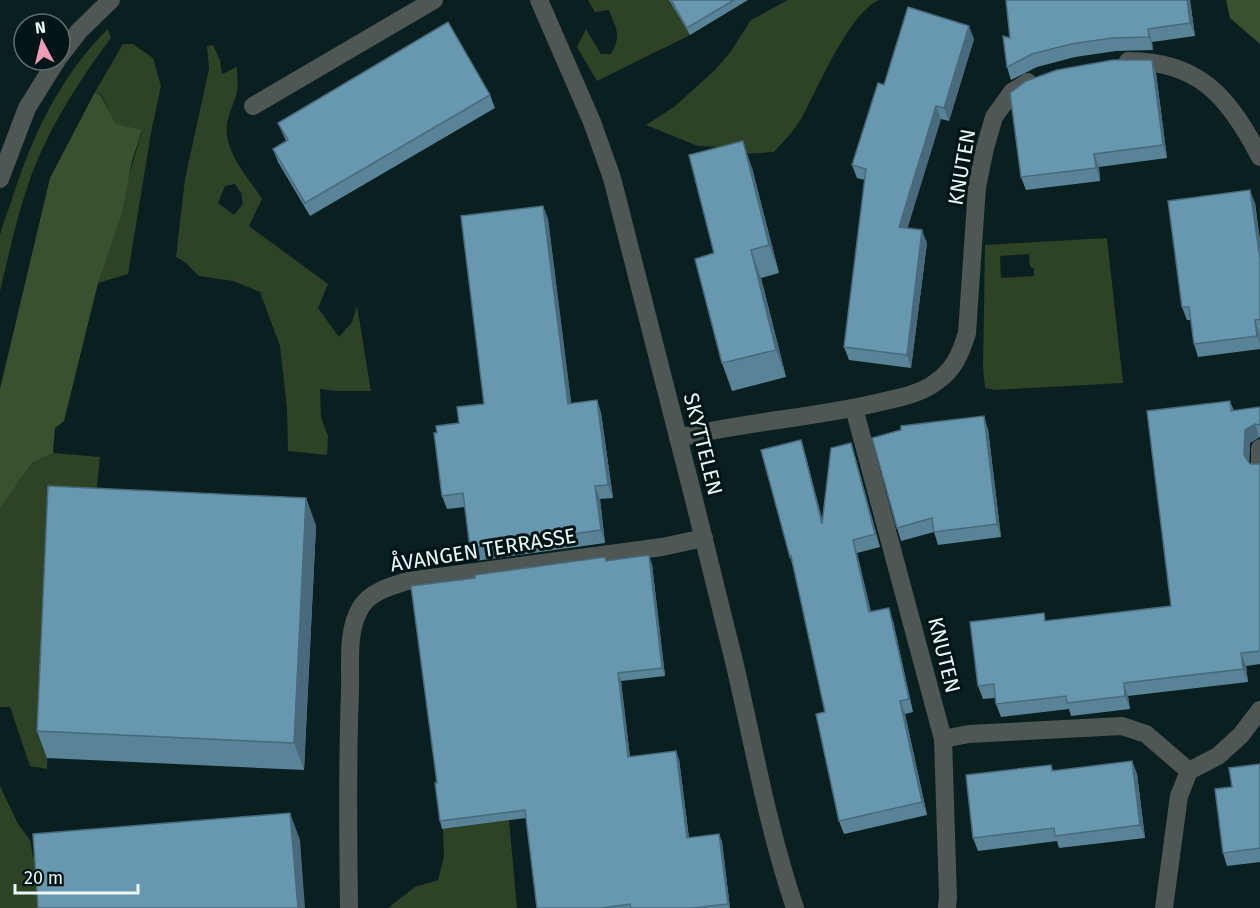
<svg xmlns="http://www.w3.org/2000/svg" width="1260" height="908" viewBox="0 0 1260 908" font-family="'Fira Sans',sans-serif">
  <style>
    .green { fill: #2e4225; fill-rule: evenodd }
    .forest { fill: #39512e }
    .lines { fill: none; stroke-linecap: round; stroke-linejoin: round }
    .minor { stroke: #4e5753; stroke-width: 18 }
    .tertiary { stroke: #4e5753; stroke-width: 18 }
    .wall { fill: #598397 }
    .shaded-wall { fill: #486a7b }
    .building { fill: #6798b0; stroke: #486a7b; stroke-width: 1.5 }
    .labels { text-anchor: middle; dominant-baseline: central; stroke-width: 6; stroke-linejoin: round; paint-order: stroke }
    .street-label { font-size: 21px; fill: #eaf7f7; stroke: #021516 }
  </style>
  <rect width="100%" height="100%" fill="#091f20"/>
  <g class="green">
    <path d="M588 0H669L690 35 597 81 577 47 586 29 601 54H611C622 35 616 29 609 10L595 12Z"/>
    <path d="M788 0H879C848 14 818 89 801 119 794 131 783 142 774 152L743 154 721 147 698 146 646 125 674 107 715 70 731 51 751 20Z"/>
    <path d="M108 29 111 38C79 80 45 134 28 185 16 219 9 255 0 291 0 273 0 253 0 235 3 222 9 209 13 196 33 134 61 75 108 29Z"/>
    <path d="M123 44H133L153 58 161 86 151 133 128 274 98 283 142 131 116 125 102 96 95 92Z"/>
    <path d="M213 45 220 60 222 74 237 67C237 76 239 88 236 96 233 105 229 113 227 123 223 151 248 177 262 199L249 226 328 284 318 308 339 337 352 322 357 306 371 391H338L320 389 321 418 328 436 327 455 288 451 287 409 280 346 260 292 233 281 199 276 185 262 176 257 185 179 209 69 207 46ZM235 184 241 193 243 204 234 215 218 203 225 186Z"/>
    <path d="M1107 238 1123 383 995 390 985 388 983 368 985 245ZM1029 254 1030 267 1034 268V276L1001 278 1000 256Z"/>
    <path d="M53 453 100 457 94 515 52 667 47 769 30 766 10 707H0V509L32 463Z"/>
    <path d="M0 786 18 824 30 840 33 857 43 861 46 908H0Z"/>
    <path d="M509 820 517 908H388L415 887 438 880 444 857 443 829Z"/>
  </g>
  <g class="forest">
    <path d="M1226 0H1260V44L1230 18Z"/>
    <path d="M95 92 101 96 116 124 142 130 132 161 122 213 98 283 64 421 55 428 53 453 32 463 0 509V389L50 178Z"/>
  </g>
  <g class="lines">
    <g class="minor">
      <path d="M539 0 592 122 612 178C653 338 694 497 733 657 753 741 767 826 795 908"/>
      <path d="M1128 61C1199 61 1229 97 1260 157"/>
      <path d="M253 106 434 0"/>
      <path d="M854 408 943 739 948 897 947 908"/>
      <path d="M678 438C746 421 817 418 885 401 902 397 922 393 936 382 954 370 961 353 967 333L977 187 985 148 994 117 1012 92 1028 82"/>
      <path d="M1260 448V467"/>
      <path d="M943 739 969 734 1122 726 1146 734 1189 771"/>
      <path d="M349 908C348 836 347 764 350 692 351 665 346 631 361 607 371 591 392 586 408 581L662 547 704 538"/>
      <path d="M1164 908 1179 796 1189 771 1218 756 1241 735 1260 710"/>
    </g>
    <g class="tertiary">
      <path d="M60 56 79 31 111 0"/>
      <path d="M0 179 27 108 57 60"/>
    </g>
  </g>
  <g class="wall">
    <path d="M669 0H748L690 35Z"/>
    <path d="M1006 0H1190L1195 36 1152 42 1153 50 1116 51 1075 57 1037 67 1011 80 1007 67 1010 38Z"/>
    <path d="M974 39 949 121 941 119 907 228 927 243 911 368 849 360 844 347 865 180 857 178 852 165 884 85Z"/>
    <path d="M1156 73 1167 158 1099 167 1100 181 1026 190 1021 177Z"/>
    <path d="M490 95 495 108 310 216 278 162 273 149 286 141 278 123Z"/>
    <path d="M752 168 779 273 761 278 786 377 732 391 722 363 714 253Z"/>
    <path d="M1255 203 1260 241V349L1198 357 1194 344 1191 320H1187L1182 307Z"/>
    <path d="M543 206 548 219 571 403 597 400 601 413 613 498 600 499 605 543 475 561 470 548 465 507 447 509 442 496 437 433 459 423 484 404Z"/>
    <path d="M1230 401 1234 411 1260 407V437L1250 443 1249 462 1250 464H1260V664L1246 666 1248 682 1128 696 1130 709 1071 716 1069 709 1001 717 996 704 995 698 983 699 978 686 1047 621 1171 606Z"/>
    <path d="M988 429 1001 537 938 545 934 532 901 541 897 528Z"/>
    <path d="M801 440 805 453 822 520 855 456 880 547 857 553 871 612 893 621 913 712 905 714 927 815 844 834 839 821 825 712 794 568 790 557Z"/>
    <path d="M306 498 316 526 304 770 47 758 37 731Z"/>
    <path d="M606 561 652 564 665 676 621 681 630 757 679 759 689 838 719 834 722 842 730 908H537L526 818 442 829 440 821 437 783Z"/>
    <path d="M1132 761 1137 774 1145 838 1059 848 1057 841 978 851 973 838 1051 765 1053 771Z"/>
    <path d="M1260 764V862L1227 866 1223 853 1232 787Z"/>
  </g>
  <g class="shaded-wall">
    <path d="M1187 0H1190L1195 36 1190 23Z"/>
    <path d="M969 26 974 39 949 121 944 108Z"/>
    <path d="M1148 29 1152 42 1153 50 1149 37Z"/>
    <path d="M1152 60 1156 73 1167 158 1163 145Z"/>
    <path d="M936 106 941 119 904 240 899 227Z"/>
    <path d="M743 141 752 168 779 273 769 245Z"/>
    <path d="M1094 154 1099 167 1100 181 1096 168Z"/>
    <path d="M1250 190 1255 203 1260 241V261Z"/>
    <path d="M543 206 548 219 573 417 568 404Z"/>
    <path d="M922 230 927 243 911 368 907 355Z"/>
    <path d="M751 250 761 278 786 377 776 350Z"/>
    <path d="M1255 320 1259 333 1260 345 1257 336Z"/>
    <path d="M597 400 601 413 613 498 608 485Z"/>
    <path d="M984 416 988 429 1001 537 997 524Z"/>
    <path d="M1255 424 1259 437 1250 443 1249 468 1244 455 1245 430Z"/>
    <path d="M801 440 805 453 827 537 822 524Z"/>
    <path d="M851 443 855 456 880 547 875 534Z"/>
    <path d="M595 486 600 499 605 543 601 530Z"/>
    <path d="M306 498 316 526 304 770 294 743Z"/>
    <path d="M853 540 857 553 874 625 869 612Z"/>
    <path d="M649 555 652 564 665 676 662 668Z"/>
    <path d="M889 608 893 621 913 712 909 699Z"/>
    <path d="M1241 653 1246 666 1248 682 1243 669Z"/>
    <path d="M618 673 621 681 631 765 628 757Z"/>
    <path d="M1124 683 1128 696 1130 709 1125 696Z"/>
    <path d="M900 701 905 714 927 815 922 802Z"/>
    <path d="M676 751 679 759 690 846 687 838Z"/>
    <path d="M1132 761 1137 774 1145 838 1140 825Z"/>
    <path d="M290 813 300 840 305 908H298Z"/>
    <path d="M719 834 722 842 730 908H729L728 904Z"/>
  </g>
  <g class="building">
    <path d="M671 0H734L687 28Z"/>
    <path d="M1006 0H1187L1190 23 1148 29 1149 37 1112 38 1071 44 1032 54 1007 67 1003 36 1010 38Z"/>
    <path d="M908 7 969 26 944 108 936 106 899 227 922 230 907 355 844 347 866 169 852 165 878 83 884 85Z"/>
    <path d="M448 22 490 95 305 203 273 149 288 140 278 123Z"/>
    <path d="M1113 60H1152L1163 145 1094 154 1096 168 1021 177 1010 93 1026 81 1057 70Z"/>
    <path d="M743 141 769 245 751 250 776 350 722 363 695 259 714 253 689 155Z"/>
    <path d="M1250 190 1260 259V319L1255 320 1257 336 1194 344 1189 307H1182L1168 201Z"/>
    <path d="M543 206 568 404 597 400 608 485 595 486 601 530 470 548 463 493 442 496 434 433H437L436 426 459 423 457 407 484 404 461 216Z"/>
    <path d="M1230 401 1231 411 1260 407V425L1255 424 1245 430 1244 455 1250 464H1260V651L1241 653 1243 669 1124 683 1125 696 1067 703 1066 696 996 704 994 684 978 686 970 622 1044 613 1045 621 1171 606 1147 411Z"/>
    <path d="M984 416 997 524 934 532 932 518 897 528 872 438 901 430V426Z"/>
    <path d="M801 440 822 524 831 448 851 443 875 534 853 540 869 612 889 608 909 699 900 701 922 802 839 821 816 714 825 712 791 556 790 557 761 450Z"/>
    <path d="M48 486 306 498 294 743 37 731Z"/>
    <path d="M649 555 662 668 618 673 628 757 676 751 687 838 719 834 728 904 692 908H631L630 904 602 908H537L525 810 440 821 435 783H437L411 586 475 578V575L605 557 606 561Z"/>
    <path d="M1132 761 1140 825 1055 836 1054 828 973 838 966 775 1051 765 1052 771Z"/>
    <path d="M1260 764V848L1223 853 1215 789 1232 787 1229 768Z"/>
    <path d="M290 813 298 908H38L33 834Z"/>
  </g>
  <g class="labels">
    <g class="street-label">
      <text transform="translate(962 167) rotate(-80)">KNUTEN</text>
      <text transform="translate(703 444) rotate(76)">SKYTTELEN</text>
      <text transform="translate(483 550) rotate(-9)">ÅVANGEN TERRASSE</text>
      <text transform="translate(944 655) rotate(76)">KNUTEN</text>
    </g>
  </g>
  <g transform="translate(42 42) rotate(353)"><circle r="28" fill="#021516" stroke="#5f6f70" stroke-width="1.5"/>
  <path d="M0-4.5L10 22L0 15L-10 22Z" fill="#ef9ab9"/>
  <text y="-9" font-size="16" font-weight="bold" text-anchor="middle" fill="#eaf7f7">N</text>
  </g>
  <path d="M15 884v9h123v-9" fill="none" stroke="#eaf7f7" stroke-width="3"/>
  <text x="24" y="884" font-size="18" fill="#eaf7f7" stroke="#021516" stroke-width="4.5" paint-order="stroke">20 m</text>
</svg>
